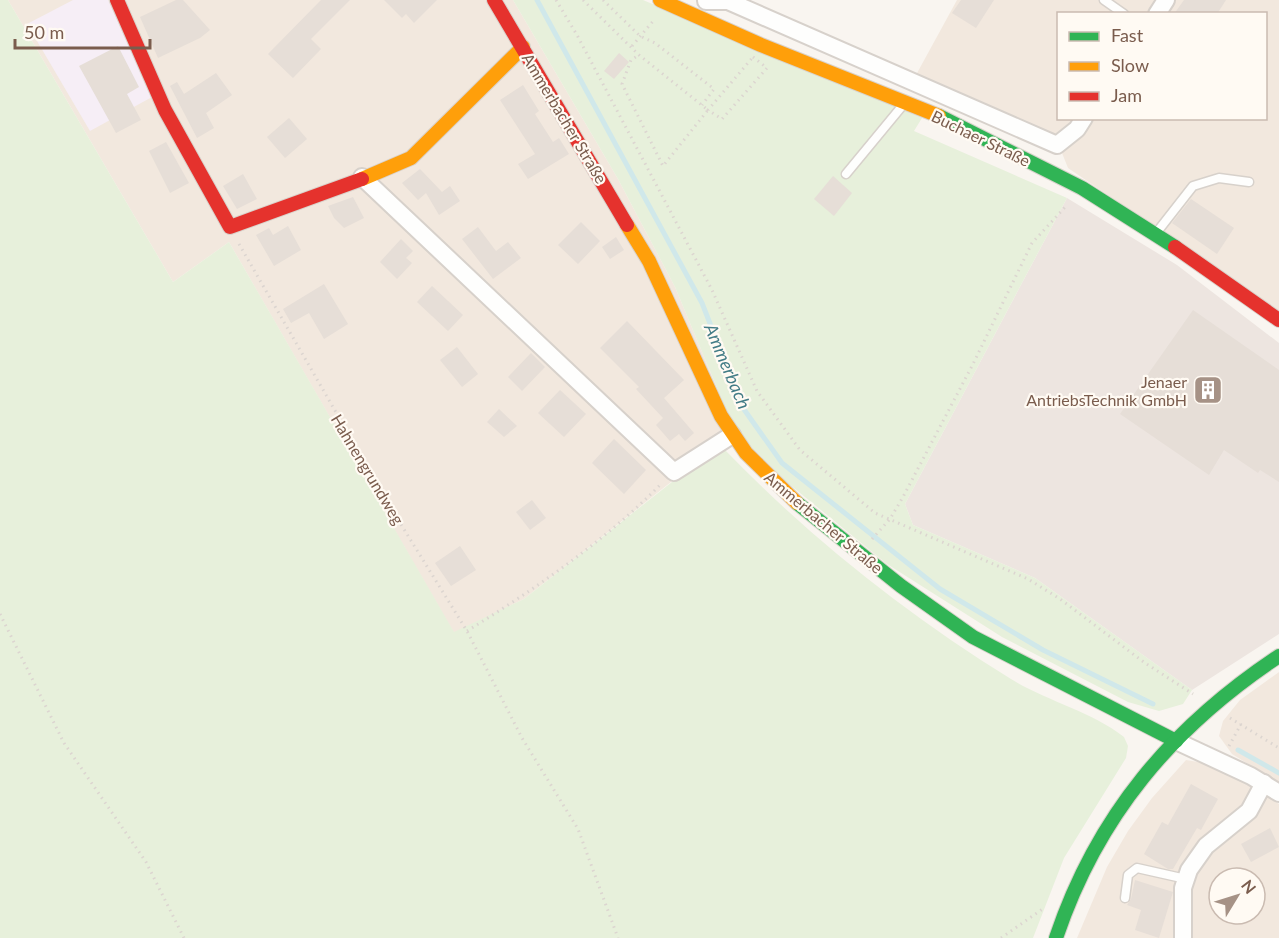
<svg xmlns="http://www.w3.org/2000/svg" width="1279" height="938" viewBox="0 0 1279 938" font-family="Lato,sans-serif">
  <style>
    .residential { fill: #f2e8de; fill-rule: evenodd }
    .industrial { fill: #ede5e0 }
    .education { fill: #f6eef6 }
    .green { fill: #e7f0db }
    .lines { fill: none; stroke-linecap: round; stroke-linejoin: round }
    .stream { stroke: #d0e8ea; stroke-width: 5 }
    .building { fill: #e6ded7 }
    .lane-casing { stroke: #d7d1cb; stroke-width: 11 }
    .street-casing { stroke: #d7d1cb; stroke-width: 20 }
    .fast-casing { stroke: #d9d2cb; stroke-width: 16 }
    .slow-casing { stroke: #d9d2cb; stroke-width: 16 }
    .jam-casing { stroke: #d9d2cb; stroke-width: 16 }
    .path { stroke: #dcd5d0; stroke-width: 3; stroke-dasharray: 1.5 4.5; stroke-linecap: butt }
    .lane { stroke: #fefefd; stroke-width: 8 }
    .street { stroke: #fefefd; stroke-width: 16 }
    .fast { stroke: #30b455; stroke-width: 14 }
    .slow { stroke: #ff9f0a; stroke-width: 14 }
    .jam { stroke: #e5322d; stroke-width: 14 }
    .labels { text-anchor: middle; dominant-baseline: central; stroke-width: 4.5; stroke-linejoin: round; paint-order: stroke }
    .street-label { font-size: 16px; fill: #7a5c4d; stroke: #fffaf3 }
    .poi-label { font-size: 16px; fill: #7a5c4d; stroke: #fffaf3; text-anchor: end }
    .water-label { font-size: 18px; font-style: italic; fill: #437c86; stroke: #fffaf3 }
  </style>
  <rect width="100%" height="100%" fill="#f9f5f0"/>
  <g class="residential">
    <path d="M8 0H513L618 179 675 287 735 431 524 599 454 633 229 242 173 282Z"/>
    <path d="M957 0H1279V311L1068 168 1056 138 916 75ZM1058 14H1266V118H1058Z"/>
    <path d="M1279 672V783L1232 754 1219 736 1223 721 1240 700Z"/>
    <path d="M1186 760 1204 763 1247 783 1279 804V938H1077L1107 867 1128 831 1152 798ZM1219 878H1255V914H1219Z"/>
  </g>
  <path class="industrial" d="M1067 198 1177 265 1279 343V634L1192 690 1035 578 913 525 905 504Z"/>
  <path class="education" d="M73 0H108L152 97 90 131 27 24Z"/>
  <g class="green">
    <path d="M0 0H8L173 282 229 242 454 632 524 599 677 478 724 449C810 538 906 614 1011 679 1046 701 1091 711 1124 737L1128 746 1126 758 1064 858 1033 938H0Z"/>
    <path d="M513 0H643L922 118 914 131 1067 198 905 504 913 525 1035 578 1192 690 1183 704 1159 711 1128 702 1002 637 887 564 789 484 735 431 675 287 618 179Z"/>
  </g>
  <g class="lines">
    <g class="stream">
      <path d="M537 0 702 303 743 408 782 463 940 589 1043 650 1153 704"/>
      <path d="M1238 750 1279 773"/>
    </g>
  </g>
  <g class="building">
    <path d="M176 0H183L210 30 200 38 158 58 140 17Z"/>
    <path d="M321 0H350L311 39 321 49 293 78 268 54Z"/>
    <path d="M384 0H437L414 23 406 14 402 18Z"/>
    <path d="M961 0H994L976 28 952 13Z"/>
    <path d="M1184 0H1226L1217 14H1174Z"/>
    <path d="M118 46 139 87 127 94 141 120 116 133 79 66Z"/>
    <path d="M619 53 629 62 614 79 604 71Z"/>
    <path d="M216 73 232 95 206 113 214 128 197 138 170 86 177 82 184 94Z"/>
    <path d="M523 85 539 111 535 114 553 142 559 138 569 154 528 179 518 164 535 154 500 100Z"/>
    <path d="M289 118 307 139 285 158 267 137Z"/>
    <path d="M166 142 189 183 170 193 149 151Z"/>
    <path d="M420 169 442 192 450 186 460 201 439 215 426 193 418 200 402 183Z"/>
    <path d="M243 174 257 199 237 209 223 186Z"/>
    <path d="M833 176 852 193 834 216 814 199Z"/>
    <path d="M353 197 364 218 344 228 334 218 328 206Z"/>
    <path d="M1191 199 1234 228 1217 254 1172 223Z"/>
    <path d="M581 222 600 241 578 264 558 245Z"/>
    <path d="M288 226 301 250 274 266 256 235 269 228 273 235Z"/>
    <path d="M478 227 496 251 508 242 521 258 493 279 462 239Z"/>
    <path d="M616 237 624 250 610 259 602 247Z"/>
    <path d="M401 239 413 251 406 258 412 263 397 279 380 262Z"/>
    <path d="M324 284 348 324 324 339 309 313 291 323 283 309Z"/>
    <path d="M432 286 463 315 448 331 417 302Z"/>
    <path d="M1193 310 1279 370V482L1260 470 1258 473 1224 450 1209 475 1120 414Z"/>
    <path d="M627 321 684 380 664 398 694 433 685 441 679 434 670 441 656 425 663 418 636 389 639 387 600 348Z"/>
    <path d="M457 347 478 374 462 387 440 360Z"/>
    <path d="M531 353 545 367 522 391 508 377Z"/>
    <path d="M560 390 586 414 564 437 538 413Z"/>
    <path d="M499 409 517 426 504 437 487 422Z"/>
    <path d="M614 439 646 470 624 494 592 463Z"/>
    <path d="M532 500 546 518 530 530 516 512Z"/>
    <path d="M460 546 476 570 451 586 435 563Z"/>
    <path d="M1191 784 1218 799 1201 830 1197 828 1173 869H1168L1144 854 1162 822 1168 825Z"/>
    <path d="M1270 828 1279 847 1251 862 1241 844Z"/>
    <path d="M1135 880 1173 892 1159 938 1135 930 1141 910 1127 905 1131 899Z"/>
  </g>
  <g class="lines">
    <g class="lane-casing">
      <g id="lane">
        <path d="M1104 0 1124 14"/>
        <path d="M846 174 903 105"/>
        <path d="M1157 232 1193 186 1219 178 1249 182"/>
        <path d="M1125 898 1128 875 1137 868 1186 879"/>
      </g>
    </g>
    <g class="street-casing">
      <g id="street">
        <path d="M706 1H728L1057 145 1077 129 1084 118"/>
        <path d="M1157 14 1166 0"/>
        <path d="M362 177 674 472 732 435"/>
        <path d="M1176 741 1251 776 1279 793"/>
        <path d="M1183 938V888L1189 870 1206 846 1249 811 1264 783"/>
      </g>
    </g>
    <g class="fast-casing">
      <g id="fast">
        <path d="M939 116 1082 188 1175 247"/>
        <path d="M797 503 901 586 973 637 1176 741"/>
        <path d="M1056 938C1097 816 1172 727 1279 656"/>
      </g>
    </g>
    <g class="slow-casing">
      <g id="slow">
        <path d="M660 0 761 45 939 116"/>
        <path d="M362 179 411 158 523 47"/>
        <path d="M627 225 649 261 721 416 746 453 797 503"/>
      </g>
    </g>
    <g class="jam-casing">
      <g id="jam">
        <path d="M117 0 165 110 230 227 362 179"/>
        <path d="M494 0 627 225"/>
        <path d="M1175 247 1279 320"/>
      </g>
    </g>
    <g class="path">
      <path d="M556 0 577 35 712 290 757 391 800 450 875 513 1028 579 1060 599 1145 663 1193 694"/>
      <path d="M583 0 639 55 708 110 663 166 622 84 631 60 639 55"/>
      <path d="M603 0 640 36 655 43 714 89 702 105"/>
      <path d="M632 46 654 20"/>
      <path d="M753 57 767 68 722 119 708 110Z"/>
      <path d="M239 244 397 518 467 631 522 738 578 829 618 938"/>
      <path d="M872 539 890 519 903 497 973 364 1032 243 1067 205"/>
      <path d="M0 614 64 743 146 862 184 938"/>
      <path d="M467 631C535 589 605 541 661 484"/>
      <path d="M1230 718 1279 748"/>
      <path d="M1229 746 1241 724"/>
      <path d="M1001 938 1044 908"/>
    </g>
    <use href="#lane" class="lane"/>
    <use href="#street" class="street"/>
    <use href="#fast" class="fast"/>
    <use href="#slow" class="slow"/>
    <use href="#jam" class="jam"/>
  </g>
  <defs>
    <g id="building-square" transform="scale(1.5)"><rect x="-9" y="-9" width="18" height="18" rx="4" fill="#a69286" stroke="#fffaf3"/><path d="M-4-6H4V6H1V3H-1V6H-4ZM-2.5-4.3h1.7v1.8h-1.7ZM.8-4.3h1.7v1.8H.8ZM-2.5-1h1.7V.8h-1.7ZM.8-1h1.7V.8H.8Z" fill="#fff"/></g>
  </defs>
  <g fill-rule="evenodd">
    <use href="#building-square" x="1208" y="390"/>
  </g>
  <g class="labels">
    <g class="street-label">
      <text transform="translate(565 118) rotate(59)">Ammerbacher Straße</text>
      <text transform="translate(981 138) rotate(26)">Buchaer Straße</text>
      <text transform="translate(368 469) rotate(59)">Hahnengrundweg</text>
      <text transform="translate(824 522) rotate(40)">Ammerbacher Straße</text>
    </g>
    <g class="poi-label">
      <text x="1187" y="381">Jenaer<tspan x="1187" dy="18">AntriebsTechnik GmbH</tspan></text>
    </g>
    <g class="water-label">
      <text transform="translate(728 366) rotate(67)">Ammerbach</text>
    </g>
  </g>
  <rect x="1057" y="12" width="210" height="108" fill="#fffaf3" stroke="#cabbb1" stroke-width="1.5"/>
  <rect x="1069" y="32" width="30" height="9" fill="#30b455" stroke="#cabbb1" stroke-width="1.5"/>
  <text x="1111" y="42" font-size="18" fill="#7a5c4d">Fast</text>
  <rect x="1069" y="62" width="30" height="9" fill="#ff9f0a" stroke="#cabbb1" stroke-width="1.5"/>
  <text x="1111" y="72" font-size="18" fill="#7a5c4d">Slow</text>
  <rect x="1069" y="92" width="30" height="9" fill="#e5322d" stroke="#cabbb1" stroke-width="1.5"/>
  <text x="1111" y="102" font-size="18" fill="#7a5c4d">Jam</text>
  <g transform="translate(1237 896) rotate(52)"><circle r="28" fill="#fffaf3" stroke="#cabbb1" stroke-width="1.5"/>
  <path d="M0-4.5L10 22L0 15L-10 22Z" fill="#a69286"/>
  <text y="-9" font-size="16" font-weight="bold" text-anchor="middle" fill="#7a5c4d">N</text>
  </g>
  <path d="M15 39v9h135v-9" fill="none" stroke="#7a5c4d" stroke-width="3"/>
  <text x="24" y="39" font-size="18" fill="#7a5c4d" stroke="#fffaf3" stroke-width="4.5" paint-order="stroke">50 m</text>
</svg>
